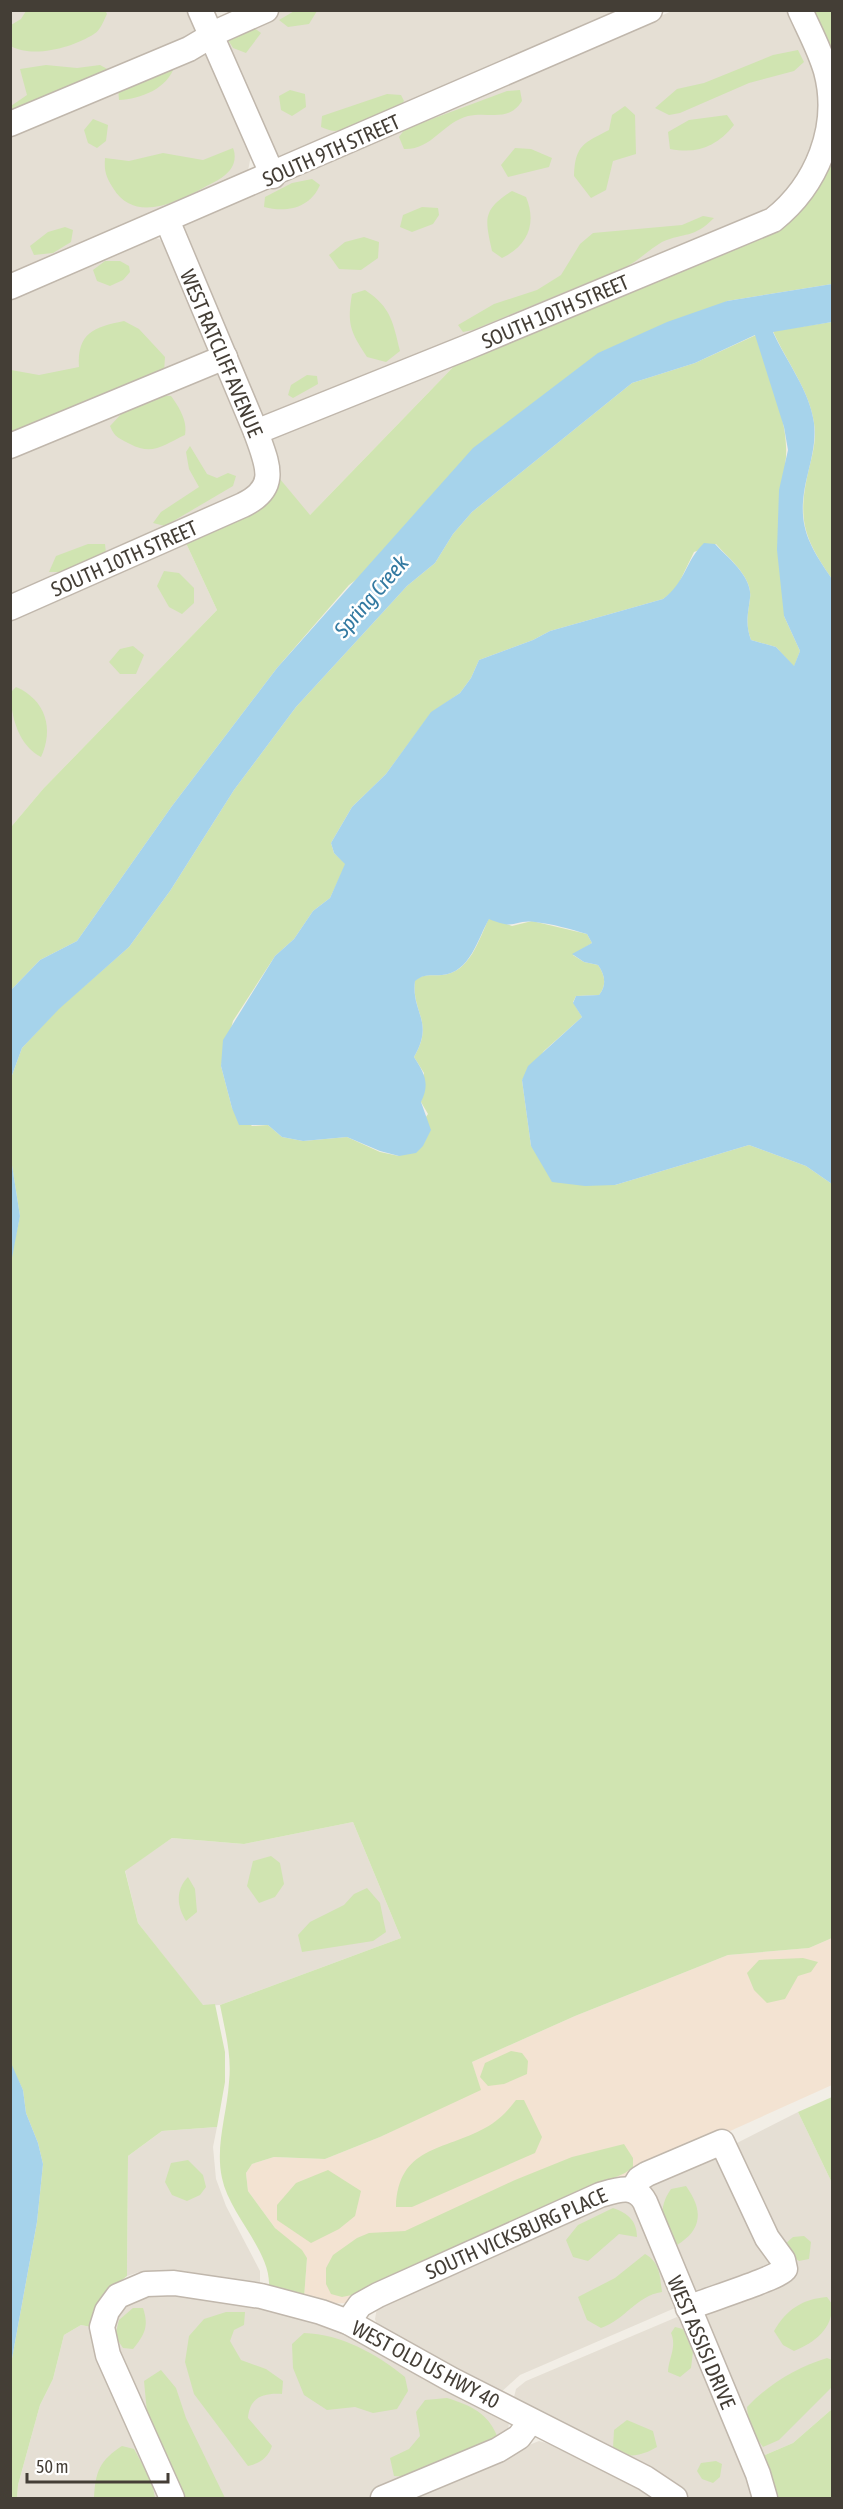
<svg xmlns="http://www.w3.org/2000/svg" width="843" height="2509" viewBox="0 0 843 2509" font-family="'Asap Condensed',sans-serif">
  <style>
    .residential { fill: #e5dfd4 }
    .commercial { fill: #f3e3d2 }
    .green { fill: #d0e4b1 }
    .water { fill: #a6d3eb }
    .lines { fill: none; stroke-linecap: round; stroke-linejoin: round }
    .minor-casing { stroke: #c0b7ac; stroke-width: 27 }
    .minor { stroke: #fff; stroke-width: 24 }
    .labels { text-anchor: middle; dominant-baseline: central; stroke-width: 5; stroke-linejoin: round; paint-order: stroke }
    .street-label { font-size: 21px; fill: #443e36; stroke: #fff }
    .water-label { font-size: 22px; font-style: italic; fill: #347aa1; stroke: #fff }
  </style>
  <rect width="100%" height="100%" fill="#f2eee6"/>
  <g class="residential">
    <path d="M11 11H192L201 33 11 121Z"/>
    <path d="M277 11H633L279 160 222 34Z"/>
    <path d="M672 11H795L819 70 824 111 808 168 769 213 264 417 260 415 181 227 184 223Z"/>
    <path d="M204 47 252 150 248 171 11 278V129Z"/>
    <path d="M152 236 168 243 215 354 11 442V298Z"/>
    <path d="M459 361 309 516 275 473 269 443 274 429Z"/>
    <path d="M216 365 259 461 256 488 11 600V452Z"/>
    <path d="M185 541 217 610 43 789 11 827V618Z"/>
    <path d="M353 1822 401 1938 220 2005 203 2006 138 1923 125 1870 172 1838 244 1844Z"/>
    <path d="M798 2112 832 2183V2409L793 2443 758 2458 701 2310 781 2281 735 2144Z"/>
    <path d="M217 2127 213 2147 216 2179 226 2206 260 2271V2283L255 2286 188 2276 139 2272 127 2276 128 2156 162 2131Z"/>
    <path d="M718 2152 780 2266 695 2298 649 2191 653 2182Z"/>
    <path d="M601 2200 634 2201 677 2307 675 2308 520 2375 499 2394 378 2328 375 2319 377 2308Z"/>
    <path d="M178 2291 307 2318 347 2333 509 2422 508 2431 467 2457 368 2498H179L112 2348 113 2314 130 2299Z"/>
    <path d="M677 2317 687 2321 760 2498H690L651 2472 513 2401 516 2389 526 2381Z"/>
    <path d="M81 2325 96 2328 166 2498H17L18 2485 40 2405 53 2379 64 2335Z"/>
    <path d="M539 2441 560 2447 658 2498H398Z"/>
  </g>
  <path class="commercial" d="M832 1938V2085L348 2303 320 2304 304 2298 307 2258 275 2228 248 2191 246 2173 252 2164 274 2157 325 2159 380 2137 480 2089 472 2062 575 2016 728 1955 809 1948Z"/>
  <g class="green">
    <path d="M105 10 107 14C104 20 100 31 94 34 74 47 33 59 11 46V25L21 19 26 11Z"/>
    <path d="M296 10H317V11L309 24 288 27 279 20Z"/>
    <path d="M809 11H832V67Z"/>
    <path d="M253 27 261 33 246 53 233 48 228 40Z"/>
    <path d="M798 50 804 62 794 71 749 83 680 113 669 115 655 108 677 89 704 83 773 55Z"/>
    <path d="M46 65 77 68 100 65 111 71 11 117V106L27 95 20 69Z"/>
    <path d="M175 65C168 89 140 99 119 100L118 88Z"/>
    <path d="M290 90 305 94 306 107 292 116 281 110 279 96Z"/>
    <path d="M520 90 522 101C508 123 489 111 468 116 442 123 432 150 404 149L399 137 405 129 507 91Z"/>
    <path d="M387 94 401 95 404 101C397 114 350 129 335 131 331 131 326 129 321 127L322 116Z"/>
    <path d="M625 106 635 115 636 154 613 161 606 190 591 198 574 176C575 145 584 143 609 130L612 115Z"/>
    <path d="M727 115 734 125C716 147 698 154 670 149L668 132 689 120Z"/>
    <path d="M93 119 108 125 106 141 97 148 88 143 84 130Z"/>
    <path d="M832 143V284L727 301 349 585 277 668 172 806 77 941 40 960 11 990V827L43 789 217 610 185 541 275 473 310 515 459 361 753 237Z"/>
    <path d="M233 148C236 155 235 164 230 170 224 178 212 183 203 188 175 203 134 223 113 188 106 177 104 171 105 158L129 161 163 153 203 160Z"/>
    <path d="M515 148 531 149 552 158 549 167 508 177 501 165Z"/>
    <path d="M312 179 320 185C310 208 287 213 264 207L265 197 292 183Z"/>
    <path d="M512 191 526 197C537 223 528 246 502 258L492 251C485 219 482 210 512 191Z"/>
    <path d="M422 207 438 208 439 215 433 224 412 232 400 227 403 215Z"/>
    <path d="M703 216 714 218C693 239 685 232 662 242 650 249 639 260 626 267L473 330 463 332 458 325 494 304 537 290 561 275 580 244 593 233 682 225Z"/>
    <path d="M65 227 73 230 71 242 53 253 34 255 30 246 48 232Z"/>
    <path d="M364 237 379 242 378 258 361 270 339 269 329 255 345 242Z"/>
    <path d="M105 261H120L129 266 130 272 123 280 110 286 97 281 93 270Z"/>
    <path d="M365 290C391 307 393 322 400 351L386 362 367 357C350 331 347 324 352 294Z"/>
    <path d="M124 321 139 329 165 357 164 372 11 432V370L39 375 79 367C77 333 94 327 124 321Z"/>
    <path d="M832 322V579C805 540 797 521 808 473 812 456 817 440 814 423 810 391 786 361 773 331Z"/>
    <path d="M756 335C767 373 792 426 785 465L784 616 800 651 794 667 776 647 751 640C745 623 748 615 750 598 753 577 728 558 716 544L694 552 676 589 663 599 550 631 533 640 479 660 471 678 460 693 431 713 386 774 352 807 331 843 334 853 346 864 330 898 313 911 294 939 275 956 233 1021 221 1066 232 1108 252 1126 268 1125 282 1137 303 1141 347 1137 380 1152 399 1156 428 1114 421 1102 424 1073 414 1057C435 1021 411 1013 415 980 425 973 430 976 442 975 470 973 479 939 489 918L512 926 532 921 587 934 592 943 573 955 584 962 598 965C605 975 607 985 599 995L576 996 573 1002 582 1017 544 1051 522 1080 531 1146 615 1185 749 1145 806 1166 832 1184V1938L809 1948 728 1955 575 2016 472 2062 481 2090 380 2137 325 2159 274 2157 252 2164 246 2173 248 2191 275 2228 302 2250 307 2258 304 2298 269 2286C271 2251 229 2214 222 2178 215 2146 227 2114 229 2082 232 2055 225 2031 220 2005L401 1938 353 1822 244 1844 172 1838 125 1871 138 1923 203 2005 215 2004 225 2052V2082L217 2127 162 2131 128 2156 127 2276 108 2291 96 2328 81 2325 64 2335 53 2379 40 2405 18 2485 17 2498H11V2364L37 2222 43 2164 38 2143 26 2113 23 2090 10 2063V1263L20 1216 11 1159V1078L22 1048 58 1009 129 947 170 891 234 790 296 707 407 586 435 563 453 534 472 512 632 383 695 363Z"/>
    <path d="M307 375 317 376 318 384 293 398 288 395 291 385Z"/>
    <path d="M157 395 171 396C179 407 188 421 185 435 163 445 153 456 130 444 119 438 115 438 110 426L125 410Z"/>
    <path d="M190 446 207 474 217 478 228 473 236 476 233 486 165 526 153 523 161 512 199 487 189 469 186 452Z"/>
    <path d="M88 544H105L106 553 66 572H49L56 556Z"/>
    <path d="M164 571 179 573 194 588V603L182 614 169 607 157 586Z"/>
    <path d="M133 646 144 655 136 674H120L109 662 120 649Z"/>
    <path d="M16 687C46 700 54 729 41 757 19 746 10 716 11 692Z"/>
    <path d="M271 1856 280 1863 284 1884 275 1897 259 1903 247 1886 253 1861Z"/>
    <path d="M188 1877 195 1889 197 1912 186 1921C177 1907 175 1890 188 1877Z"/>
    <path d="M367 1888 380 1903 386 1932 373 1941 302 1952 298 1935 310 1922 344 1905 354 1894Z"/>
    <path d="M803 1958 818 1962 811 1972 798 1976 785 1999 767 2003 754 1990 747 1973 759 1960Z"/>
    <path d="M511 2051 522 2053 528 2061 527 2074 504 2084 488 2086 480 2077 485 2063Z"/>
    <path d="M832 2097V2183L798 2112Z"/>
    <path d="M516 2100H524L542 2137 535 2153 412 2207H396C398 2146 444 2151 485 2128 498 2121 507 2112 516 2100Z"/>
    <path d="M624 2144 633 2158V2167L625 2173 357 2294 342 2297 331 2294 326 2284V2268L333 2255 357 2238 369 2233 405 2231 515 2180 572 2157Z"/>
    <path d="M188 2160 203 2175 206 2187 200 2195 187 2201 172 2195 165 2182 171 2163Z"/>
    <path d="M328 2170 361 2191 355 2216 339 2229 311 2243 277 2220V2205L296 2183Z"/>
    <path d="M686 2186C703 2210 703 2229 677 2245 661 2226 657 2209 671 2189Z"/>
    <path d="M613 2208C628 2213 637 2221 637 2237L619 2234 588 2261 573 2257 566 2240 578 2225Z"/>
    <path d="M804 2236 811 2242 809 2259 799 2261 789 2254 785 2244 793 2237Z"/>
    <path d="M645 2254C660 2262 660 2276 662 2292 636 2296 625 2320 601 2328L587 2320 578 2297 615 2278Z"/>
    <path d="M827 2297 832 2304C833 2329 815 2342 794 2351L783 2345 774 2331C786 2310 802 2299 827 2297Z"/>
    <path d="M133 2308H143C149 2326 145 2334 133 2349L123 2348 115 2336 119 2320Z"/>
    <path d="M226 2312H245L244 2325 234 2330 230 2341 241 2360 266 2369 283 2381 282 2394C263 2393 250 2397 248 2418L272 2446C268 2458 260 2463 248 2466L194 2394 185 2362 189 2336 204 2319Z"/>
    <path d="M675 2327 683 2329 693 2352 691 2368 680 2377 668 2372C669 2357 677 2347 671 2333Z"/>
    <path d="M304 2333C341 2334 377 2354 405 2377L408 2391 397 2409 373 2413 355 2407 327 2410 304 2395 293 2368 292 2344Z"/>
    <path d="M827 2358 832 2360V2387L779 2440 763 2447C753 2434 748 2424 747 2407 769 2384 797 2367 827 2358Z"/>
    <path d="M161 2370 176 2388 186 2418 225 2498H184L180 2491 147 2413 144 2381Z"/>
    <path d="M447 2398C470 2405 488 2413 497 2436L409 2477 394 2476 390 2458 409 2449 420 2436 416 2412 425 2400Z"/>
    <path d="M832 2409V2498H772L758 2458 793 2443Z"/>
    <path d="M627 2420 653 2431 657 2447C641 2456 627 2460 613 2448L614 2430Z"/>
    <path d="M122 2446 134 2449 152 2482 155 2498H94C95 2472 100 2460 122 2446Z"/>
    <path d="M716 2461 722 2464 720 2477 713 2483 702 2479 697 2471 701 2463Z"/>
  </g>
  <g class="water">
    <path d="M832 284V322L773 332C786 361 810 391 814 423 816 441 812 456 808 473 796 521 805 540 832 579V1184L806 1166 749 1145 615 1185 585 1186 552 1182 531 1146 522 1080 528 1066 582 1017 573 1003 576 996 599 995C607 985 605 975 598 965L584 962 572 954 592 943 587 934C570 929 553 924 535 922 513 919 517 931 489 919 478 938 470 973 442 975 430 976 425 973 415 981 411 1013 435 1021 414 1057 425 1074 430 1084 421 1102L431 1130 423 1146 416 1153 399 1156 380 1151 347 1137 303 1141 282 1137 268 1125H239L232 1108 221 1066 223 1040 275 956 294 939 313 911 330 898 345 864 334 853 331 843 352 807 386 774 431 712 460 693 471 678 479 660 533 640 550 631 663 599C686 582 685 561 704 543L715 544C728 558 753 577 750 598 748 615 745 623 751 640L776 647 794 666 800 651 784 616 777 550 779 490 788 450 784 427 755 335 695 363 632 383 472 512 453 534 435 563 407 586 296 707 234 790 170 891 129 947 59 1009 22 1048 11 1078V990L40 960 77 941 172 806 277 668 473 448 598 353 667 322 727 301Z"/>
    <path d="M11 1159 20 1216 11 1263Z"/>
    <path d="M11 2063 23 2090 26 2113 38 2143 43 2164 37 2222 11 2364Z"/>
  </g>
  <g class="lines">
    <g class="minor-casing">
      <g id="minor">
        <path d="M200 10 273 176"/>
        <path d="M10 124 189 49 221 30 266 10"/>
        <path d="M10 287 650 10"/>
        <path d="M256 432 465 348 773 220C817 185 841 127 826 71 820 50 809 30 800 10"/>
        <path d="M10 446 225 357"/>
        <path d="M10 608 243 505C280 487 267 464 256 432L167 220"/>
        <path d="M633 2189 639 2179 647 2174 722 2142 767 2238 783 2260 785 2269C781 2277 704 2301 688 2308"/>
        <path d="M348 2322 360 2305 378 2295 600 2195C617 2190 635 2183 645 2202L758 2474 765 2498"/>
        <path d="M172 2498 108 2355 102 2327 107 2311 118 2296 146 2284 174 2283 261 2296 321 2312 348 2322 452 2380 645 2478 675 2498"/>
        <path d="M383 2498 498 2450 519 2437 531 2421"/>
      </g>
    </g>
    <use href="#minor" class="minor"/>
  </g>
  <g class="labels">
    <g class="street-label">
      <text transform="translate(331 150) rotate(-24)">SOUTH 9TH STREET</text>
      <text transform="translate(555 311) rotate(-23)">SOUTH 10TH STREET</text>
      <text transform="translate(222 353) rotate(67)">WEST RATCLIFF AVENUE</text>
      <text transform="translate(124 558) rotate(-24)">SOUTH 10TH STREET</text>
      <text transform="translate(516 2233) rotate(-24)">SOUTH VICKSBURG PLACE</text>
      <text transform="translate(702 2342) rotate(67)">WEST ASSISI DRIVE</text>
      <text transform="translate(426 2364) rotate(28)">WEST OLD US HWY 40</text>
    </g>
    <g class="water-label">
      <text transform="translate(371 596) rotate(-49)">Spring Creek</text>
    </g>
  </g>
  <rect width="843" height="2509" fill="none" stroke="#443e36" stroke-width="24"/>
  <path d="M27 2473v9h141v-9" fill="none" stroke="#443e36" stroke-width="3"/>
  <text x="36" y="2473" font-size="18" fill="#443e36" stroke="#ffffff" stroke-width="4.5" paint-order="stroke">50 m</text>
</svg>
